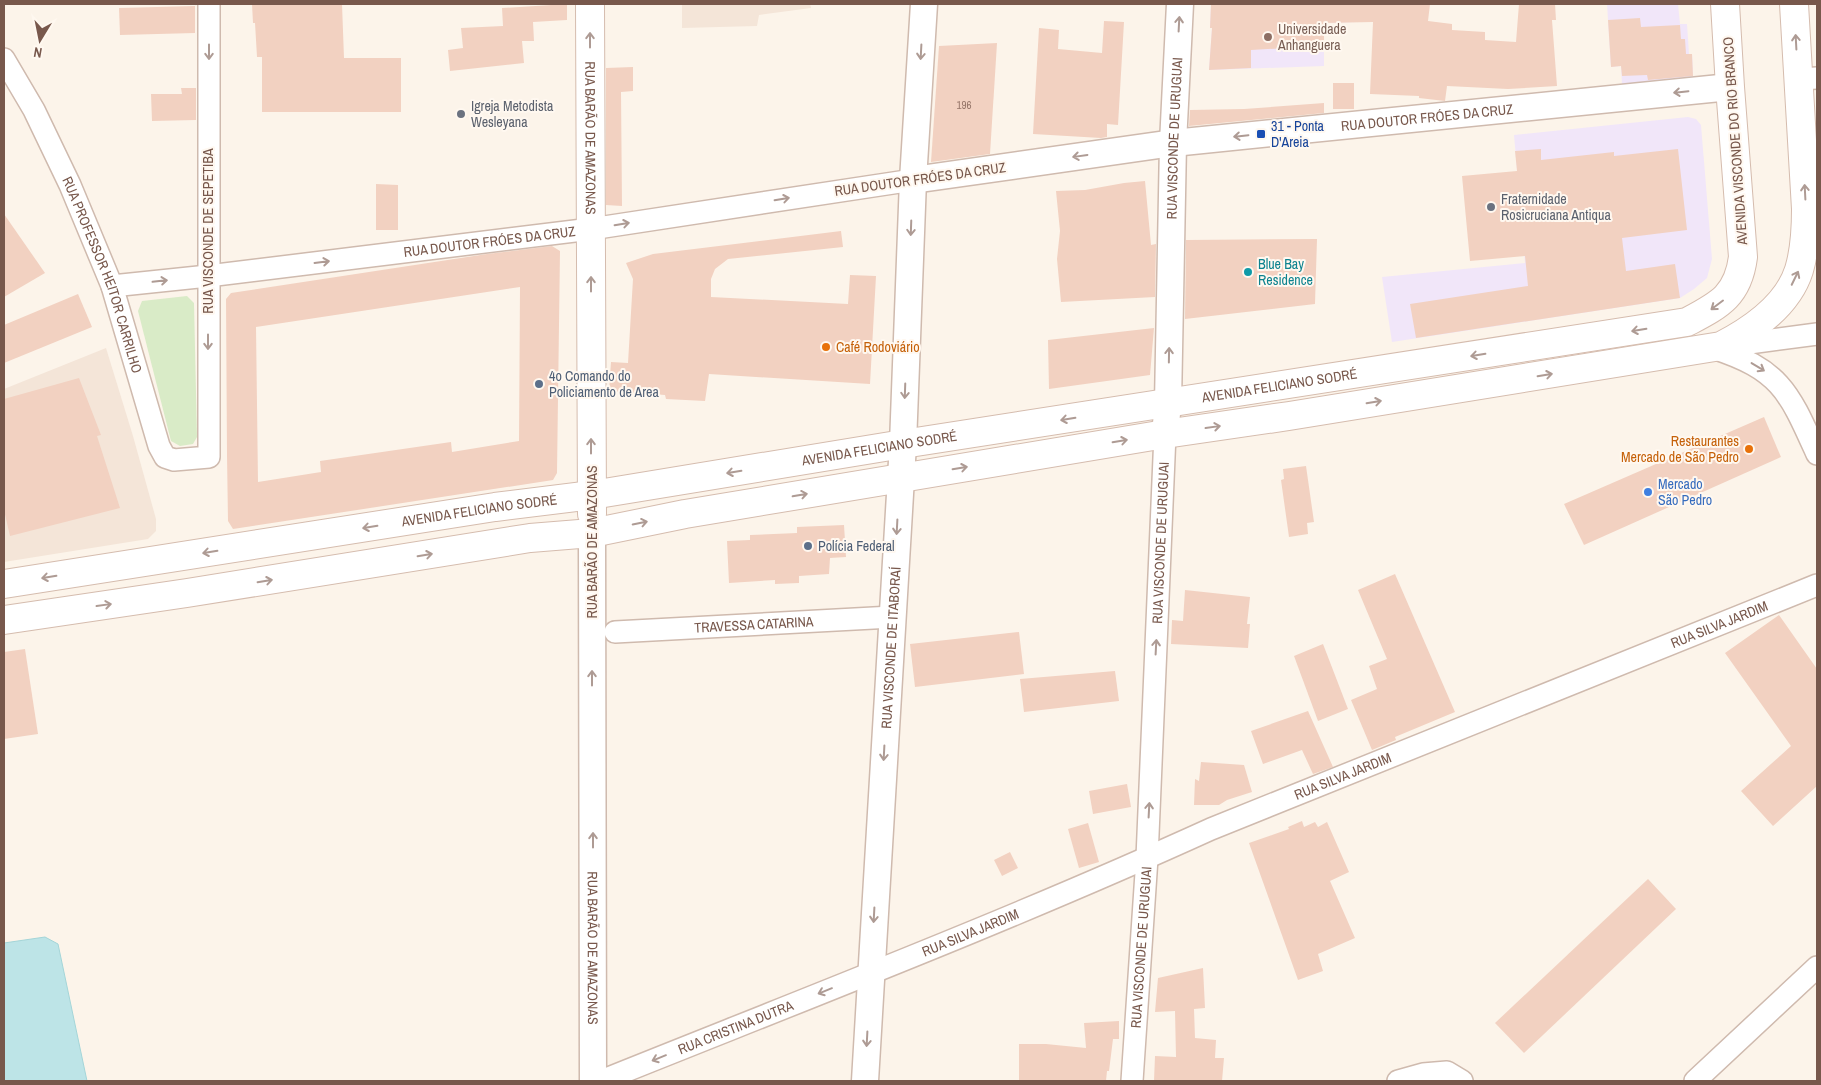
<svg xmlns="http://www.w3.org/2000/svg" width="1821" height="1085" viewBox="0 0 1821 1085" font-family="'Archivo Narrow',sans-serif">
  <style>
    .residential { fill: #f4e5d8 }
    .education { fill: #f1e6f9 }
    .green { fill: #d9ebc7 }
    .water { fill: #bde4e7; stroke: #a4d5d8 }
    .building { fill: #f2d1c1; fill-rule: evenodd }
    .lines { fill: none; stroke-linecap: round; stroke-linejoin: round }
    .minor-casing { stroke: #cfbaae; stroke-width: 24 }
    .tertiary-casing { stroke: #cfbaae; stroke-width: 29 }
    .secondary-casing { stroke: #d5bcae; stroke-width: 30 }
    .minor { stroke: #fff; stroke-width: 21 }
    .tertiary { stroke: #fff; stroke-width: 26 }
    .secondary { stroke: #fff; stroke-width: 28 }
    .oneway { stroke: #ae9b94 }
    .education-dot { fill: #8d6e63; stroke: #fff8f0; stroke-width: 2 }
    .worship-dot { fill: #6b7280; stroke: #fff8f0; stroke-width: 2 }
    .transit-dot { fill: #1a4fb4; stroke: #fff8f0; stroke-width: 2 }
    .culture-dot { fill: #0f9aa8; stroke: #fff8f0; stroke-width: 2 }
    .food-dot { fill: #e8710a; stroke: #fff8f0; stroke-width: 2 }
    .service-dot { fill: #5c6f8a; stroke: #fff8f0; stroke-width: 2 }
    .shop-dot { fill: #3f7fe0; stroke: #fff8f0; stroke-width: 2 }
    .labels { text-anchor: middle; dominant-baseline: central; stroke-width: 4; stroke-linejoin: round; paint-order: stroke }
    .number-label { font-size: 11px; fill: #967669 }
    .education-label { font-size: 14px; fill: #785e54; stroke: #fff8f0; text-anchor: start }
    .worship-label { font-size: 14px; fill: #5b616d; stroke: #fff8f0; text-anchor: start }
    .street-label { font-size: 14px; fill: #78584c; stroke: #fff8f0 }
    .transit-label { font-size: 14px; fill: #164399; stroke: #fff8f0; text-anchor: start }
    .culture-label { font-size: 14px; fill: #0d838f; stroke: #fff8f0; text-anchor: start }
    .food-label { font-size: 14px; fill: #c56008; stroke: #fff8f0; text-anchor: start }
    .service-label { font-size: 14px; fill: #4e5e75; stroke: #fff8f0; text-anchor: start }
    .shop-label { font-size: 14px; fill: #366cbe; stroke: #fff8f0; text-anchor: start }
  </style>
  <rect width="100%" height="100%" fill="#fcf4ea"/>
  <g class="residential">
    <path d="M682 4H810L811 8 759 15 757 26 682 28Z"/>
    <path d="M106 348 133 436 156 519V531L148 539 4 562V389Z"/>
  </g>
  <g class="education">
    <path d="M1211 4H1356V22L1324 23V66L1209 70 1212 28H1210Z"/>
    <path d="M1607 4H1678L1680 24H1687L1689 54H1692L1693 74 1690 78 1622 84 1621 66 1611 67Z"/>
    <path d="M1688 117 1696 119 1701 125 1712 259 1707 278 1694 289 1680 298 1392 342 1382 277 1525 263 1514 135Z"/>
  </g>
  <path class="green" d="M187 296 194 303 197 437 193 444 180 446 171 441 138 311 142 301Z"/>
  <path class="water" d="M45 937 58 944 87 1081H4V943Z"/>
  <g class="building">
    <path d="M252 4H342L344 58H401V112H262V57H257L255 23H253Z"/>
    <path d="M567 4V20L533 22 534 41H522L524 63 450 71 448 50 463 48 461 28 503 26 502 8Z"/>
    <path d="M1211 4H1430L1428 21 1452 24V30L1485 32V40L1516 42 1519 4H1555L1556 20H1552L1557 86 1508 89 1447 86 1445 101 1419 98V96L1370 94 1373 22 1324 23V46L1251 50V68L1209 70 1212 28H1210Z"/>
    <path d="M195 6V33L120 35 119 8Z"/>
    <path d="M1640 18 1641 27 1680 25 1681 39H1685L1686 54H1692L1693 76 1648 80 1647 75 1622 76 1621 66 1611 67 1608 20Z"/>
    <path d="M1104 21 1124 22 1118 125 1107 124V137L1101 138 1033 134 1039 28 1059 30 1058 49 1102 53Z"/>
    <path d="M997 43 990 154 931 162 939 46Z"/>
    <path d="M633 67V91L621 92 622 206 606 205V68Z"/>
    <rect x="1333" y="83" width="21" height="26"/>
    <path d="M181 88H196V120L152 121 151 94H182Z"/>
    <path d="M1324 103V113L1189 126 1190 110 1244 109Z"/>
    <path d="M1541 149V160L1614 152V156L1678 149 1687 230 1622 238 1626 271 1675 264 1680 298 1416 338 1410 304 1528 286 1525 256 1470 261 1462 176 1517 171 1515 151Z"/>
    <path d="M1145 181 1151 245 1156 244 1155 297 1061 302 1057 259 1060 231 1056 191 1085 190 1124 183Z"/>
    <path d="M376 184 398 185V230H376Z"/>
    <path d="M4 214 45 273 4 297Z"/>
    <path d="M841 231 843 247 728 259 715 269 711 279V297L848 304 850 275 876 276 870 384 709 374 705 401 666 399 665 395 609 391 611 362 628 363 633 279 626 263 653 254Z"/>
    <path d="M1317 239 1315 304 1185 319 1186 240Z"/>
    <path d="M552 246 560 251 557 473 553 480 233 529 228 521 227 455 226 299 231 293 487 254ZM520 287 519 441 452 452 451 442 320 461 321 472 258 482 256 327Z"/>
    <path d="M78 294 92 327 4 363V325Z"/>
    <path d="M1154 328 1150 375 1049 389 1048 340Z"/>
    <path d="M79 378 101 435 97 436 120 508 10 536 4 510V399Z"/>
    <path d="M1764 417 1781 457 1584 545 1564 504Z"/>
    <path d="M1306 466 1314 522 1307 523 1308 534 1289 537 1281 480 1284 479 1283 469Z"/>
    <path d="M844 525 846 557 830 558 829 574 799 576V583L775 584V580L729 583 727 541 750 540V535L797 533V527Z"/>
    <path d="M1395 574 1455 712 1395 737 1396 740 1372 750 1351 700 1377 689 1369 666 1387 659 1358 590Z"/>
    <path d="M1185 590 1250 597 1247 624H1250L1248 648 1171 644 1172 620 1183 621Z"/>
    <path d="M1779 615 1817 669V786L1773 826 1741 791 1791 746 1725 653Z"/>
    <path d="M1019 632 1024 674 915 687 910 644Z"/>
    <path d="M1323 644 1348 709 1318 721 1294 656Z"/>
    <path d="M25 649 38 734 4 739V652Z"/>
    <path d="M1115 671 1119 701 1024 712 1020 679Z"/>
    <path d="M1308 711 1333 767 1313 774 1302 750 1263 764 1251 731Z"/>
    <path d="M1201 762 1244 765 1252 792 1227 800 1219 805H1194L1195 779 1199 781Z"/>
    <path d="M1127 784 1131 807 1093 814 1089 791Z"/>
    <path d="M1302 821 1304 827 1315 822 1318 827 1327 822 1349 872 1330 881 1355 938 1318 954 1323 971 1298 980 1249 843 1289 829 1288 827Z"/>
    <path d="M1088 823 1099 862 1079 868 1068 829Z"/>
    <path d="M1010 852 1018 868 1002 876 994 860Z"/>
    <path d="M1648 879 1676 909 1524 1053 1495 1023Z"/>
    <path d="M1203 968 1205 1008 1194 1009 1195 1038 1216 1040 1215 1058H1224L1222 1081H1154L1155 1056 1176 1057 1175 1011 1155 1012 1158 978Z"/>
    <path d="M1119 1021V1039H1113L1109 1071H1107L1106 1081H1019V1044H1046L1086 1048 1084 1023Z"/>
  </g>
  <g class="lines">
    <g class="minor-casing">
      <g id="minor">
        <path id="s1" d="M4 59 34 110 70 185 112 286 159 446 165 457 174 460 209 457V4"/>
        <path d="M1798 79 1817 78"/>
        <path id="s2" d="M112 286 208 276 591 229 913 180"/>
        <path d="M1727 346 1817 334"/>
        <path d="M1713 348C1781 370 1789 392 1817 454"/>
        <path id="s3" d="M615 632 892 617"/>
        <path id="s4" d="M601 1081C805 999 1011 920 1211 829L1817 585"/>
        <path id="s5" d="M1132 1081 1147 858 1165 434"/>
        <path d="M1398 1081 1423 1074 1447 1072 1462 1081"/>
        <path d="M1695 1081 1817 967"/>
      </g>
    </g>
    <g class="tertiary-casing">
      <g id="tertiary">
        <path id="s6" d="M913 180 1173 143 1730 87"/>
        <path id="s7" d="M1165 434 1168 403 1173 143 1180 4"/>
        <path id="s8" d="M592 533 593 1081"/>
        <path id="s9" d="M865 1081 903 444 913 180 924 4"/>
      </g>
    </g>
    <g class="secondary-casing">
      <g id="secondary">
        <path id="s10" d="M590 4 592 514"/>
        <path id="s11" d="M4 584 495 507 592 495 903 444 1687 322C1719 305 1738 296 1743 257L1730 87 1725 4"/>
        <path d="M4 620 187 593 530 538 592 533 685 514 1165 434 1289 416 1721 346C1752 330 1788 305 1799 270 1805 250 1806 229 1806 209L1794 4"/>
      </g>
    </g>
    <use href="#minor" class="minor"/>
    <use href="#tertiary" class="tertiary"/>
    <use href="#secondary" class="secondary"/>
  </g>
  <defs><path id="oneway-shaft" d="M-6 0H5M1.5-3L5.5 0L1.5 3" fill="none" stroke-width="1.6" stroke-linecap="round" stroke-linejoin="round" transform="scale(1.25)"/></defs>
  <g class="oneway">
    <use href="#oneway-shaft" transform="translate(1179 24) rotate(-87)"/>
    <use href="#oneway-shaft" transform="translate(590 40) rotate(-90)"/>
    <use href="#oneway-shaft" transform="translate(1796 42) rotate(-93)"/>
    <use href="#oneway-shaft" transform="translate(209 52) rotate(90)"/>
    <use href="#oneway-shaft" transform="translate(921 52) rotate(93)"/>
    <use href="#oneway-shaft" transform="translate(1681 92) rotate(174)"/>
    <use href="#oneway-shaft" transform="translate(1241 136) rotate(174)"/>
    <use href="#oneway-shaft" transform="translate(1080 156) rotate(172)"/>
    <use href="#oneway-shaft" transform="translate(1805 192) rotate(-93)"/>
    <use href="#oneway-shaft" transform="translate(782 199) rotate(-9)"/>
    <use href="#oneway-shaft" transform="translate(622 224) rotate(-9)"/>
    <use href="#oneway-shaft" transform="translate(911 228) rotate(92)"/>
    <use href="#oneway-shaft" transform="translate(322 262) rotate(-7)"/>
    <use href="#oneway-shaft" transform="translate(1795 278) rotate(-64)"/>
    <use href="#oneway-shaft" transform="translate(160 281) rotate(-6)"/>
    <use href="#oneway-shaft" transform="translate(591 284) rotate(-90)"/>
    <use href="#oneway-shaft" transform="translate(1717 305) rotate(143)"/>
    <use href="#oneway-shaft" transform="translate(1639 330) rotate(171)"/>
    <use href="#oneway-shaft" transform="translate(208 342) rotate(90)"/>
    <use href="#oneway-shaft" transform="translate(1169 355) rotate(-89)"/>
    <use href="#oneway-shaft" transform="translate(1478 355) rotate(171)"/>
    <use href="#oneway-shaft" transform="translate(1758 367) rotate(31)"/>
    <use href="#oneway-shaft" transform="translate(1545 375) rotate(-9)"/>
    <use href="#oneway-shaft" transform="translate(905 391) rotate(92)"/>
    <use href="#oneway-shaft" transform="translate(1374 402) rotate(-9)"/>
    <use href="#oneway-shaft" transform="translate(1068 419) rotate(171)"/>
    <use href="#oneway-shaft" transform="translate(1213 427) rotate(-8)"/>
    <use href="#oneway-shaft" transform="translate(1120 441) rotate(-9)"/>
    <use href="#oneway-shaft" transform="translate(591 446) rotate(-90)"/>
    <use href="#oneway-shaft" transform="translate(960 468) rotate(-9)"/>
    <use href="#oneway-shaft" transform="translate(734 472) rotate(171)"/>
    <use href="#oneway-shaft" transform="translate(800 495) rotate(-10)"/>
    <use href="#oneway-shaft" transform="translate(640 523) rotate(-11)"/>
    <use href="#oneway-shaft" transform="translate(370 527) rotate(171)"/>
    <use href="#oneway-shaft" transform="translate(897 527) rotate(93)"/>
    <use href="#oneway-shaft" transform="translate(210 552) rotate(171)"/>
    <use href="#oneway-shaft" transform="translate(425 555) rotate(-9)"/>
    <use href="#oneway-shaft" transform="translate(49 577) rotate(171)"/>
    <use href="#oneway-shaft" transform="translate(265 581) rotate(-9)"/>
    <use href="#oneway-shaft" transform="translate(104 605) rotate(-8)"/>
    <use href="#oneway-shaft" transform="translate(1156 647) rotate(-87)"/>
    <use href="#oneway-shaft" transform="translate(592 678) rotate(-90)"/>
    <use href="#oneway-shaft" transform="translate(884 753) rotate(93)"/>
    <use href="#oneway-shaft" transform="translate(1149 810) rotate(-87)"/>
    <use href="#oneway-shaft" transform="translate(593 840) rotate(-90)"/>
    <use href="#oneway-shaft" transform="translate(874 915) rotate(93)"/>
    <use href="#oneway-shaft" transform="translate(825 991) rotate(158)"/>
    <use href="#oneway-shaft" transform="translate(867 1039) rotate(93)"/>
    <use href="#oneway-shaft" transform="translate(659 1058) rotate(158)"/>
  </g>
  <circle class="education-dot" cx="1268" cy="37" r="5"/>
  <g class="worship-dot">
    <circle cx="461" cy="114" r="5"/>
    <circle cx="1491" cy="207" r="5"/>
  </g>
  <rect class="transit-dot" x="1256" y="129" width="10" height="10" rx="2.5"/>
  <circle class="culture-dot" cx="1248" cy="272" r="5"/>
  <g class="food-dot">
    <circle cx="826" cy="347" r="5"/>
    <circle cx="1749" cy="449" r="5"/>
  </g>
  <g class="service-dot">
    <circle cx="539" cy="384" r="5"/>
    <circle cx="808" cy="546" r="5"/>
  </g>
  <circle class="shop-dot" cx="1648" cy="492" r="5"/>
  <g class="labels">
    <g class="number-label">
      <text x="964" y="105">196</text>
    </g>
    <g class="education-label">
      <text x="1278" y="29">Universidade<tspan x="1278" dy="16">Anhanguera</tspan></text>
    </g>
    <g class="worship-label">
      <text x="471" y="106">Igreja Metodista<tspan x="471" dy="16">Wesleyana</tspan></text>
      <text x="1501" y="199">Fraternidade<tspan x="1501" dy="16">Rosicruciana Antiqua</tspan></text>
    </g>
    <g class="street-label">
      <text stroke="none"><textPath href="#s6" startOffset="518">RUA DOUTOR FRÓES DA CRUZ</textPath></text>
      <text stroke="none"><textPath href="#s10" startOffset="134">RUA BARÃO DE AMAZONAS</textPath></text>
      <text stroke="none"><textPath href="#s7" startOffset="296">RUA VISCONDE DE URUGUAI</textPath></text>
      <text transform="translate(1735 141) rotate(-94)">AVENIDA VISCONDE DO RIO BRANCO</text>
      <text transform="translate(920 179) rotate(-8)">RUA DOUTOR FRÓES DA CRUZ</text>
      <text transform="translate(208 231) rotate(-90)">RUA VISCONDE DE SEPETIBA</text>
      <text stroke="none"><textPath href="#s2" startOffset="380">RUA DOUTOR FRÓES DA CRUZ</textPath></text>
      <text stroke="none"><textPath href="#s1" startOffset="238">RUA PROFESSOR HEITOR CARRILHO</textPath></text>
      <text stroke="none"><textPath href="#s11" startOffset="1291">AVENIDA FELICIANO SODRÉ</textPath></text>
      <text stroke="none"><textPath href="#s11" startOffset="886">AVENIDA FELICIANO SODRÉ</textPath></text>
      <text stroke="none"><textPath href="#s11" startOffset="481">AVENIDA FELICIANO SODRÉ</textPath></text>
      <text transform="translate(592 542) rotate(-90)">RUA BARÃO DE AMAZONAS</text>
      <text stroke="none"><textPath href="#s5" startOffset="539">RUA VISCONDE DE URUGUAI</textPath></text>
      <text stroke="none"><textPath href="#s4" startOffset="1208">RUA SILVA JARDIM</textPath></text>
      <text stroke="none"><textPath href="#s3" startOffset="139">TRAVESSA CATARINA</textPath></text>
      <text stroke="none"><textPath href="#s9" startOffset="434">RUA VISCONDE DE ITABORAÍ</textPath></text>
      <text stroke="none"><textPath href="#s4" startOffset="802">RUA SILVA JARDIM</textPath></text>
      <text stroke="none"><textPath href="#s4" startOffset="398">RUA SILVA JARDIM</textPath></text>
      <text stroke="none"><textPath href="#s8" startOffset="415">RUA BARÃO DE AMAZONAS</textPath></text>
      <text stroke="none"><textPath href="#s5" startOffset="134">RUA VISCONDE DE URUGUAI</textPath></text>
      <text stroke="none"><textPath href="#s4" startOffset="145">RUA CRISTINA DUTRA</textPath></text>
    </g>
    <g class="transit-label">
      <text x="1271" y="126">31 - Ponta<tspan x="1271" dy="16">D'Areia</tspan></text>
    </g>
    <g class="culture-label">
      <text x="1258" y="264">Blue Bay<tspan x="1258" dy="16">Residence</tspan></text>
    </g>
    <g class="food-label">
      <text x="836" y="347">Café Rodoviário</text>
      <text x="1739" y="441" text-anchor="end">Restaurantes<tspan x="1739" dy="16">Mercado de São Pedro</tspan></text>
    </g>
    <g class="service-label">
      <text x="549" y="376">4o Comando do<tspan x="549" dy="16">Policiamento de Area</tspan></text>
      <text x="818" y="546">Polícia Federal</text>
    </g>
    <g class="shop-label">
      <text x="1658" y="484">Mercado<tspan x="1658" dy="16">São Pedro</tspan></text>
    </g>
  </g>
  <rect width="1821" height="1085" fill="none" stroke="#78584c" stroke-width="10"/>
  <g transform="translate(40 40) rotate(190)" stroke="#fff8f0" stroke-width="4" paint-order="stroke">
  <path d="M0-4L9 19L0 12L-9 19Z" fill="#78584c"/>
  <text y="-8" font-size="14" font-weight="bold" text-anchor="middle" fill="#78584c">N</text>
  </g>
</svg>
